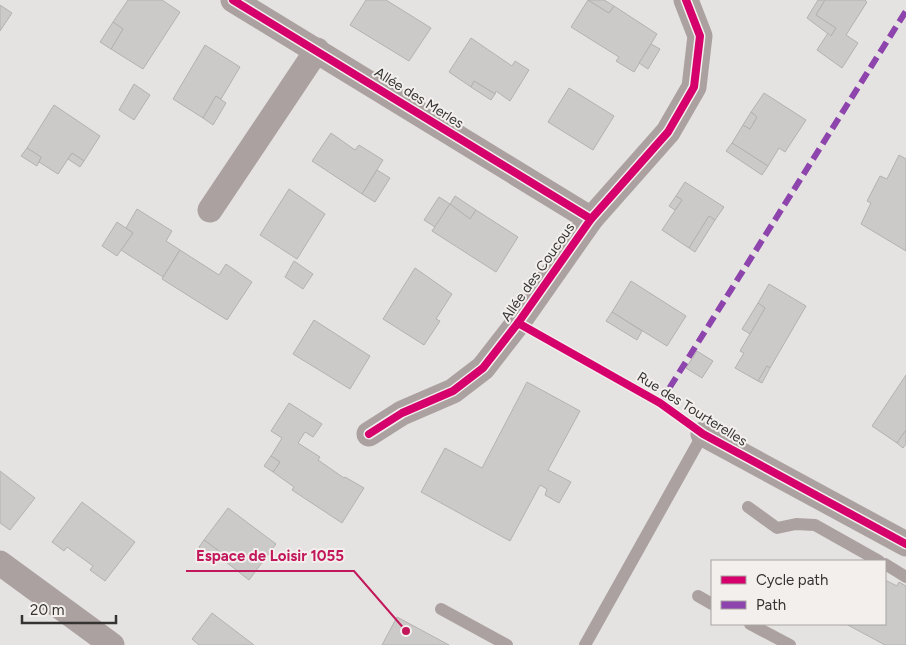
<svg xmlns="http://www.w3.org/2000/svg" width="906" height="645" viewBox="0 0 906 645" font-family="Figtree,sans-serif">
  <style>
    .building { fill: #cbcac8; stroke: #b4b2b1 }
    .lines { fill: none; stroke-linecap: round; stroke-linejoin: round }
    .lane { stroke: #aaa1a0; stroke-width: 12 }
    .street { stroke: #aaa1a0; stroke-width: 25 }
    .quiet { stroke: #8e44ad; stroke-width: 6; stroke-dasharray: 12 6; stroke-linecap: butt }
    .cycleway-casing { stroke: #f3efed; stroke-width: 11 }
    .cycleway { stroke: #d6006c; stroke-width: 8 }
    .labels { text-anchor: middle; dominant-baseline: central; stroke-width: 4; stroke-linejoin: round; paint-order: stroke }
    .street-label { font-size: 14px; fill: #353433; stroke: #f3efed }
    .leader { fill: none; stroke: #c2185b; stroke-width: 2 }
    .callout-dot { fill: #c2185b; stroke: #f3efed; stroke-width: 2 }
    .callout-label { font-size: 15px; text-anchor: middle; font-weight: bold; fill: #c2185b; stroke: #f3efed; stroke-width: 4; stroke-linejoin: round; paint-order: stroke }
  </style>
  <rect width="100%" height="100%" fill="#e5e3e1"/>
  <g class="building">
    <path d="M128 0H162L180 12 143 69 111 49 123 29 113 22Z"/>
    <path d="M366 0H386L431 28 409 61 350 25Z"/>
    <path d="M588 0 609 13 614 6 657 34 634 72 616 61 619 57 571 27Z"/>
    <path d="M588 0H604L614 6 609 13Z"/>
    <path d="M818 0H825L816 15 836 28 831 36 807 18Z"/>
    <path d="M825 0H865L867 2 846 35 858 43 842 68 817 50 828 33 831 36 836 28 816 15Z"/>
    <path d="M0 5 12 13 0 31Z"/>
    <path d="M113 22 123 29 111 49 100 42Z"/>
    <path d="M471 38 512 66 515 61 529 70 510 101 496 91 495 94 474 81 471 87 449 72Z"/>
    <path d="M651 44 660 49 648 69 639 63Z"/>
    <path d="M205 45 240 67 221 99 216 96 203 118 173 99Z"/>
    <path d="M474 81 495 94 491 100 471 87Z"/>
    <path d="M134 84 150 95 134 120 119 110Z"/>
    <path d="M569 88 614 116 593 150 548 122Z"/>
    <path d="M764 93 806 120 785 152 779 148 768 166 732 143 743 125 750 129 757 117 751 112Z"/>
    <path d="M216 96 226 103 213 125 203 118Z"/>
    <path d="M54 105 100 136 84 161 72 153 58 174 39 162 41 157 27 148Z"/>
    <path d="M751 112 757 117 750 129 743 125Z"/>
    <path d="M331 133 355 150 359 145 383 160 362 194 312 161Z"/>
    <path d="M732 143 768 166 762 175 726 151Z"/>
    <path d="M27 148 41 157 37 166 21 156Z"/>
    <path d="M72 153 84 161 80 167 68 159Z"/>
    <path d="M899 155 906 159V251L861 224 871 203 867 201 880 176 887 179Z"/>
    <path d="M377 170 390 178 375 202 362 194Z"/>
    <path d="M685 182 724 207 715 220 709 216 689 248 662 230 682 200 676 196Z"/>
    <path d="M289 189 325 214 297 259 260 235Z"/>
    <path d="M455 196 476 210 470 219 450 204Z"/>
    <path d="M676 196 682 200 675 210 669 206Z"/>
    <path d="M439 197 450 204 435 227 424 220Z"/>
    <path d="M450 204 470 219 476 210 518 237 496 272 432 231Z"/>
    <path d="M137 209 172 231 166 241 180 250 163 277 121 250 133 233 126 228Z"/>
    <path d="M709 216 715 220 695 252 689 248Z"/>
    <path d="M117 222 133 233 117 256 102 246Z"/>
    <path d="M180 250 219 275 226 264 252 282 227 320 162 279Z"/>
    <path d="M294 261 313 274 303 289 285 277Z"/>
    <path d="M415 268 452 294 436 319 440 321 424 345 383 319Z"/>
    <path d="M631 281 686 316 667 346 612 312Z"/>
    <path d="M769 284 806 306 770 368 767 366 758 381 735 368 744 353 740 351 765 308 758 303Z"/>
    <path d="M758 303 765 308 750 334 742 329Z"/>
    <path d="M612 312 642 331 637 340 606 321Z"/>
    <path d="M314 320 370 356 350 389 293 354Z"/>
    <path d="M697 351 713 361 702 378 686 368Z"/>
    <path d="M767 366 770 368 762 383 758 381Z"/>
    <path d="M906 375V430L897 443 872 426Z"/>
    <path d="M527 382 580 411 548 470 571 482 559 503 545 495 547 489 540 485 510 541 421 492 445 448 482 468Z"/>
    <path d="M289 403 322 424 313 437 305 432 298 443 320 457 318 460 344 478 345 477 364 488 342 523 292 490 294 487 273 472 280 462 271 456 282 438 271 431Z"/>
    <path d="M906 430V444L903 448 897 443Z"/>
    <path d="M271 456 280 462 273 472 264 466Z"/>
    <path d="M0 471 35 498 10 530 0 523Z"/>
    <path d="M82 502 135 542 105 581 90 570 93 566 67 547 64 551 52 542Z"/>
    <path d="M228 508 276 544 249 580 217 555 219 551 204 540Z"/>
    <path d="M204 540 219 551 214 559 199 547Z"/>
    <path d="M885 580 897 586 899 582 906 586V645H885L846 624H885Z"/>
    <path d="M212 613 254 645H199L192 639Z"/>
    <path d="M397 617 449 645H382Z"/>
  </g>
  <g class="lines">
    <g class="lane">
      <path d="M748 507 777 528 796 524 815 525 879 561"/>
      <path d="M885 564 906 577"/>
      <path d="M698 596 712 604"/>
      <path d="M441 609 507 645"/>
      <path d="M750 624 790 645"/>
      <path d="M585 645 703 434"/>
    </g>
    <g class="street">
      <path d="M233 0 591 219"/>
      <path d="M210 210 317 50"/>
      <path d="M369 434 402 413 453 391 483 368 518 323 591 219 668 132 694 87 700 36 686 0"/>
      <path d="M703 434 906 544"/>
      <path d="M0 563 112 645"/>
    </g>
    <path class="quiet" d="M660 403 906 11"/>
    <g class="cycleway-casing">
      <g id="cycleway">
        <path d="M233 0 591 219"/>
        <path d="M518 323 660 403 703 434 906 544"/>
        <path d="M369 434 402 413 453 391 483 368 518 323 591 219 668 132 694 87 700 36 686 0"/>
      </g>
    </g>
    <use href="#cycleway" class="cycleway"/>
  </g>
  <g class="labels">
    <g class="street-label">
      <text transform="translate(419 98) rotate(32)">Allée des Merles</text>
      <text transform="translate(538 272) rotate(-55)">Allée des Coucous</text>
      <text transform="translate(692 409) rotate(32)">Rue des Tourterelles</text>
    </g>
  </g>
  <path class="leader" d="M406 631L354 571H186"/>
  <circle class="callout-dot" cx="406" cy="631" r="5"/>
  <g class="callout-label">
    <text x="270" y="561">Espace de Loisir 1055</text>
  </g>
  <rect x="711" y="560" width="175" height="65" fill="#f3efed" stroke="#a7a4a3"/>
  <rect x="721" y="576" width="25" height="8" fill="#d6006c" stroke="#a7a4a3"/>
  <text x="756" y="585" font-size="15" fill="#353433">Cycle path</text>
  <rect x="721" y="601" width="25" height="8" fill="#8e44ad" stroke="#a7a4a3"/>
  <text x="756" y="610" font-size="15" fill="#353433">Path</text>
  <path d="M22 615v8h94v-8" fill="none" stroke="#353433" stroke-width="2.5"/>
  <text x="30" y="615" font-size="15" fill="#353433" stroke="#f3efed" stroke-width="4" paint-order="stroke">20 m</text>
</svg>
